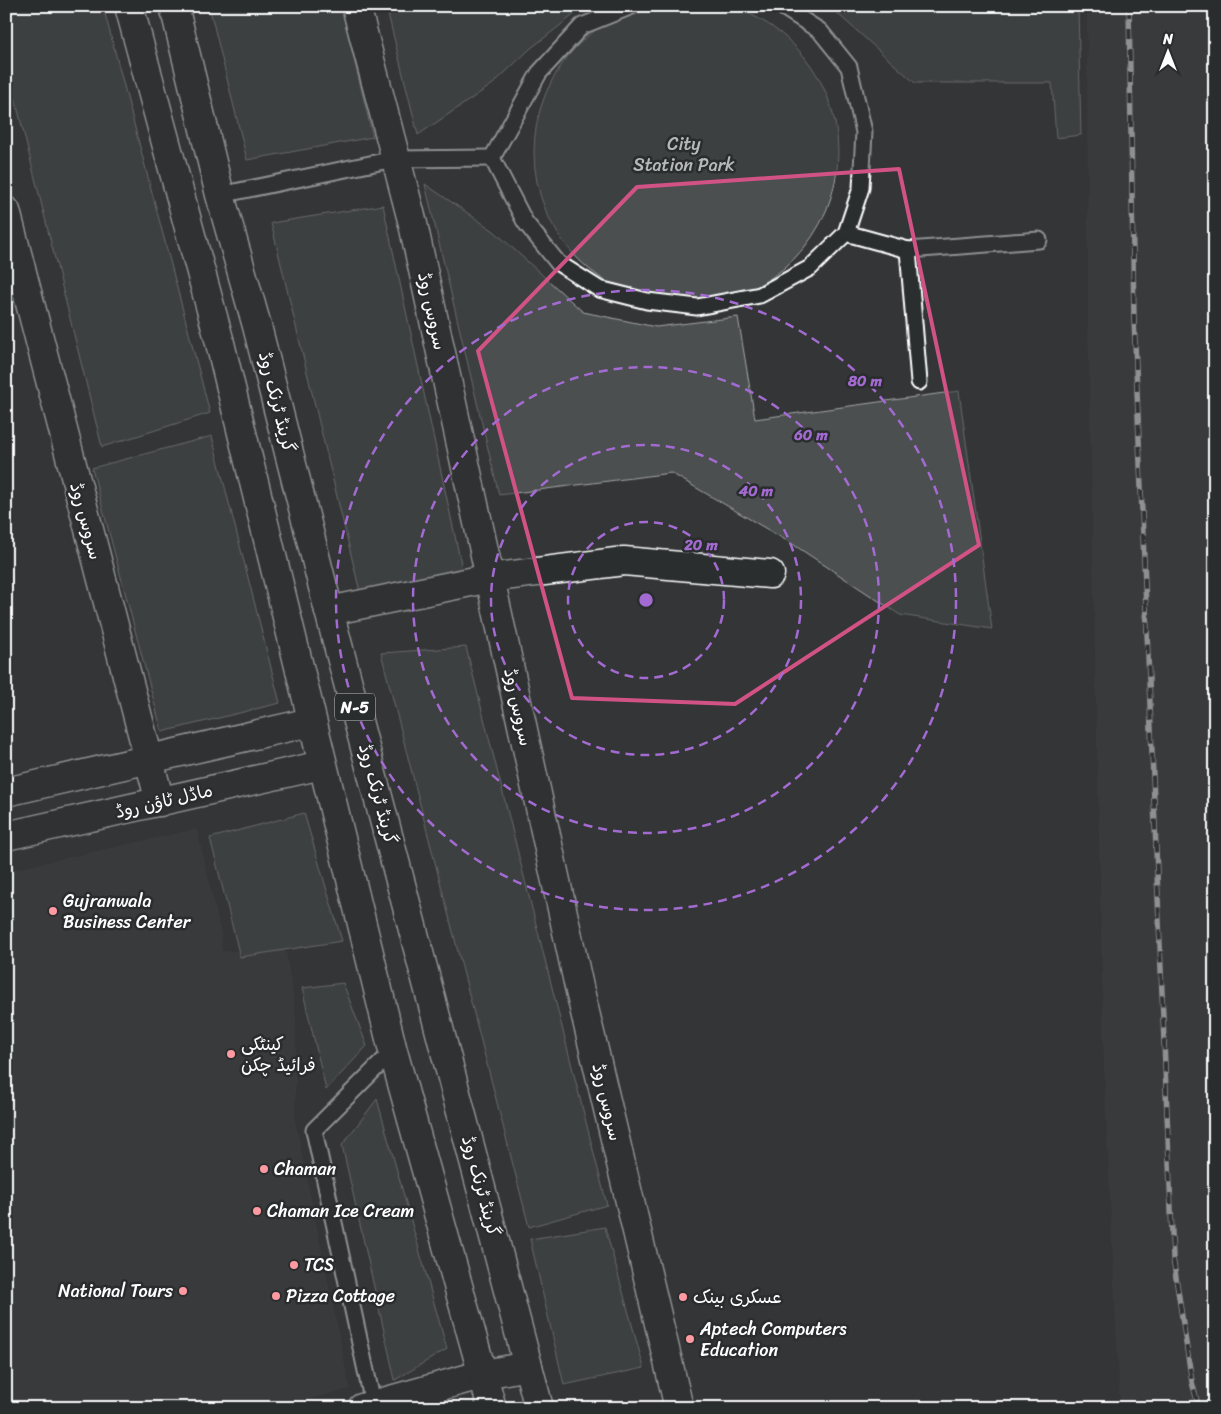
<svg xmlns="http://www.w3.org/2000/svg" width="1221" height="1414" viewBox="0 0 1221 1414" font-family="Sriracha,'Playpen Sans Arabic',sans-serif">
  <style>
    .built { fill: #404243 }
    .green { fill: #4c4f50; stroke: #a6a7a8 }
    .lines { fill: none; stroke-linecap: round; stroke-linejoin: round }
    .lane-casing { stroke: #fff; stroke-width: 19 }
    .street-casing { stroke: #fff; stroke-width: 31 }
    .secondary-casing { stroke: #fff; stroke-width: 31 }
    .highway-casing { stroke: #fff; stroke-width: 31 }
    .lane { stroke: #2a2d2e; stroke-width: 15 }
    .street { stroke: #2a2d2e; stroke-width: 28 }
    .secondary { stroke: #2a2d2e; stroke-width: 28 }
    .highway { stroke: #2a2d2e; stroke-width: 28 }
    .rail-casing { stroke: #fff; stroke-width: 5.5 }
    .rail { stroke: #2a2d2e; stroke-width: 4; stroke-dasharray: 11; stroke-linecap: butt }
    .marked { fill: none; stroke: #d15284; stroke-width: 4; stroke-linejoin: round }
    .ring { fill: none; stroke: #a36bd2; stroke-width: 2.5; stroke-dasharray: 9 6 }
    .poi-dot { fill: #ff9aa2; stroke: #2a2d2e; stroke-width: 2 }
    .labels { text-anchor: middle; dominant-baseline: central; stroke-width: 5; stroke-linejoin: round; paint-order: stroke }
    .shield { fill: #2a2d2e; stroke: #bfc0c0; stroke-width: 1 }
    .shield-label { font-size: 16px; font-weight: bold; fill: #fff }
    .park-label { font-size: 18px; fill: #b7b9b9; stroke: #2a2d2e }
    .street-label { font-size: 18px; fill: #fff; stroke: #2a2d2e }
    .poi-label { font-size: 18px; fill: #fff; stroke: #2a2d2e; text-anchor: start }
    .centre { fill: #a36bd2; stroke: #2a2d2e; stroke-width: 2.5 }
    .ring-label { font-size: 15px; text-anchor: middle; font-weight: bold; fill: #a36bd2; stroke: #2a2d2e; stroke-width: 5; stroke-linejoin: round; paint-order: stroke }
  </style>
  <rect width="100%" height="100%" fill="#333536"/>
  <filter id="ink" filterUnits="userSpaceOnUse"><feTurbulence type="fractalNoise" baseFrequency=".02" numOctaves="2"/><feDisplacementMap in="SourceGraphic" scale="10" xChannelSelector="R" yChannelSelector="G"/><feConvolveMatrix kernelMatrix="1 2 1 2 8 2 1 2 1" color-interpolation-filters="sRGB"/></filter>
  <g filter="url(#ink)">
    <g class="built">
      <path d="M1087 6H1215V1408H1120L1104 1072 1088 324Z"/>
      <path d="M197 829 221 934 222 951H286L296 1016 295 1120 350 1389 273 1408H6V871Z"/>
    </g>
    <g class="green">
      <circle cx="686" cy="152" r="152"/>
      <path d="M6 6H103L210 413 102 447 6 62Z"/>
      <path d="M209 6H341L373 137 247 160Z"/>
      <path d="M386 6H585L530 49 493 84 418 135Z"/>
      <path d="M829 6H1078L1081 135 1056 138 1052 83H915Z"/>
      <path d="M425 184 494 231 583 312 656 327 738 317 755 419 959 391 992 629 900 615 794 545 671 473 499 495Z"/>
      <path d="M383 205 462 568 360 592 271 223Z"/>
      <path d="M212 436 280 703 162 732 92 468Z"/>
      <path d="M466 647 607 1205 529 1227 381 653Z"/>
      <path d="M304 813 342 941 240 957 210 838Z"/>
      <path d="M343 983 367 1046 326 1090 302 988Z"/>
      <path d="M377 1099 447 1349 395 1380 342 1145Z"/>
      <path d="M605 1227 644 1368 564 1385 530 1239Z"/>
    </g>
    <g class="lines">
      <g class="lane-casing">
        <g id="lane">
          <path d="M492 158 525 222 558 263 599 289 647 301 697 307 760 295 810 268 846 233 861 188 864 132 849 67 820 31 781 6"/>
          <path d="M492 158 539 73 582 26 632 6"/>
          <path d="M220 195 394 159 492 158"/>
          <path d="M846 233 908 250 1039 240"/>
          <path d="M908 250 919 382"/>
          <path d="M374 1408 314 1130 393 1051"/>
        </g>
      </g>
      <g class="street-casing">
        <g id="street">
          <path d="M356 6 413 224 579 987 679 1408"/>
          <path d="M6 211 160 802"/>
          <path d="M329 611 490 578 624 561 770 574"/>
          <path d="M362 1408 484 1374"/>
        </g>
      </g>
      <g class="secondary-casing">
        <g id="secondary">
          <path d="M6 792 311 722"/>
          <path d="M6 836 322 765"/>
        </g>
      </g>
      <g class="highway-casing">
        <g id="highway">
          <path d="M129 6 219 339 393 1051 492 1408"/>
          <path d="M174 6 220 195 257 326 329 611 539 1408"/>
          <path d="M484 1374 528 1366"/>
        </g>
      </g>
      <use href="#lane" class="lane"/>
      <use href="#street" class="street"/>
      <use href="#secondary" class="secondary"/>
      <use href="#highway" class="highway"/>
      <g class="rail-casing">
        <path id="rail" d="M1129 6 1134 319 1173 1258 1192 1382 1199 1408"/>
      </g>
      <use href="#rail" class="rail"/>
    </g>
  </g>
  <path d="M0 0H1221V1414H0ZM899 169 979 545 735 704 572 698 478 351 637 187Z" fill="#333536" fill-opacity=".55" fill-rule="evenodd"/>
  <path class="marked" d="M899 169 979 545 735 704 572 698 478 351 637 187Z"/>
  <g class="ring">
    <circle cx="646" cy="600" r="78"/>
    <circle cx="646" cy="600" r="155"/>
    <circle cx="646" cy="600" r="233"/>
    <circle cx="646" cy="600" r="310"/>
  </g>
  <g class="poi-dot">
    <circle cx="53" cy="911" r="5"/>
    <circle cx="231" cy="1054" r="5"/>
    <circle cx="264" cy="1169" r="5"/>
    <circle cx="257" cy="1211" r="5"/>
    <circle cx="294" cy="1265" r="5"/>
    <circle cx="183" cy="1291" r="5"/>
    <circle cx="276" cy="1296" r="5"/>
    <circle cx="683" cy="1297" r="5"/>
    <circle cx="690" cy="1339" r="5"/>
  </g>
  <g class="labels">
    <rect class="shield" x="335" y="693.5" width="40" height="27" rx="4"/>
    <g class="shield-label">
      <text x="355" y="707">N-5</text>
    </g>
    <g class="park-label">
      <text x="684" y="144">City<tspan x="684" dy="21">Station Park</tspan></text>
    </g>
    <g class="street-label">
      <text transform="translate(432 311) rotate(78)">سروس روڈ</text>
      <text transform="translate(277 402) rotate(76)">گرینڈ ٹرنک روڈ</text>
      <text transform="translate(86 521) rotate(75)">سروس روڈ</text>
      <text transform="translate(518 707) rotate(78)">سروس روڈ</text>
      <text transform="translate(378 794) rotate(75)">گرینڈ ٹرنک روڈ</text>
      <text transform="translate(164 801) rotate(-13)">ماڈل ٹاؤن روڈ</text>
      <text transform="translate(607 1102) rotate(77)">سروس روڈ</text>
      <text transform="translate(481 1186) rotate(75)">گرینڈ ٹرنک روڈ</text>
    </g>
    <g class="poi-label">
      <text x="63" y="901">Gujranwala<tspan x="63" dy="21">Business Center</tspan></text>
      <text x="241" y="1044">کینٹکی<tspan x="241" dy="21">فرائیڈ چکن</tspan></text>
      <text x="274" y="1169">Chaman</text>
      <text x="267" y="1211">Chaman Ice Cream</text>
      <text x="304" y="1265">TCS</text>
      <text x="173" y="1291" text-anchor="end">National Tours</text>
      <text x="286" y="1296">Pizza Cottage</text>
      <text x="693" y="1297">عسکری بینک</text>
      <text x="700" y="1329">Aptech Computers<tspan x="700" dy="21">Education</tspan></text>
    </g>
  </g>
  <circle cx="646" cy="600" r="8" class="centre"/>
  <g class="ring-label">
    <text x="865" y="386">80 m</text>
    <text x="811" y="440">60 m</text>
    <text x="756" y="496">40 m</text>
    <text x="701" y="550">20 m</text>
  </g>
  <rect width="1221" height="1414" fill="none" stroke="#2a2d2e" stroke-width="25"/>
  <rect x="12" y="12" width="1196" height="1389" fill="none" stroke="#fff" stroke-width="2" filter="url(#ink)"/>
  <g transform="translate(1168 52)" stroke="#2a2d2e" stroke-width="4" paint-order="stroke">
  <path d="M0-4L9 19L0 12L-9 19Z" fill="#ffffff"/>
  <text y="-8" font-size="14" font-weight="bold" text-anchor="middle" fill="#ffffff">N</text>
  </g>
</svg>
